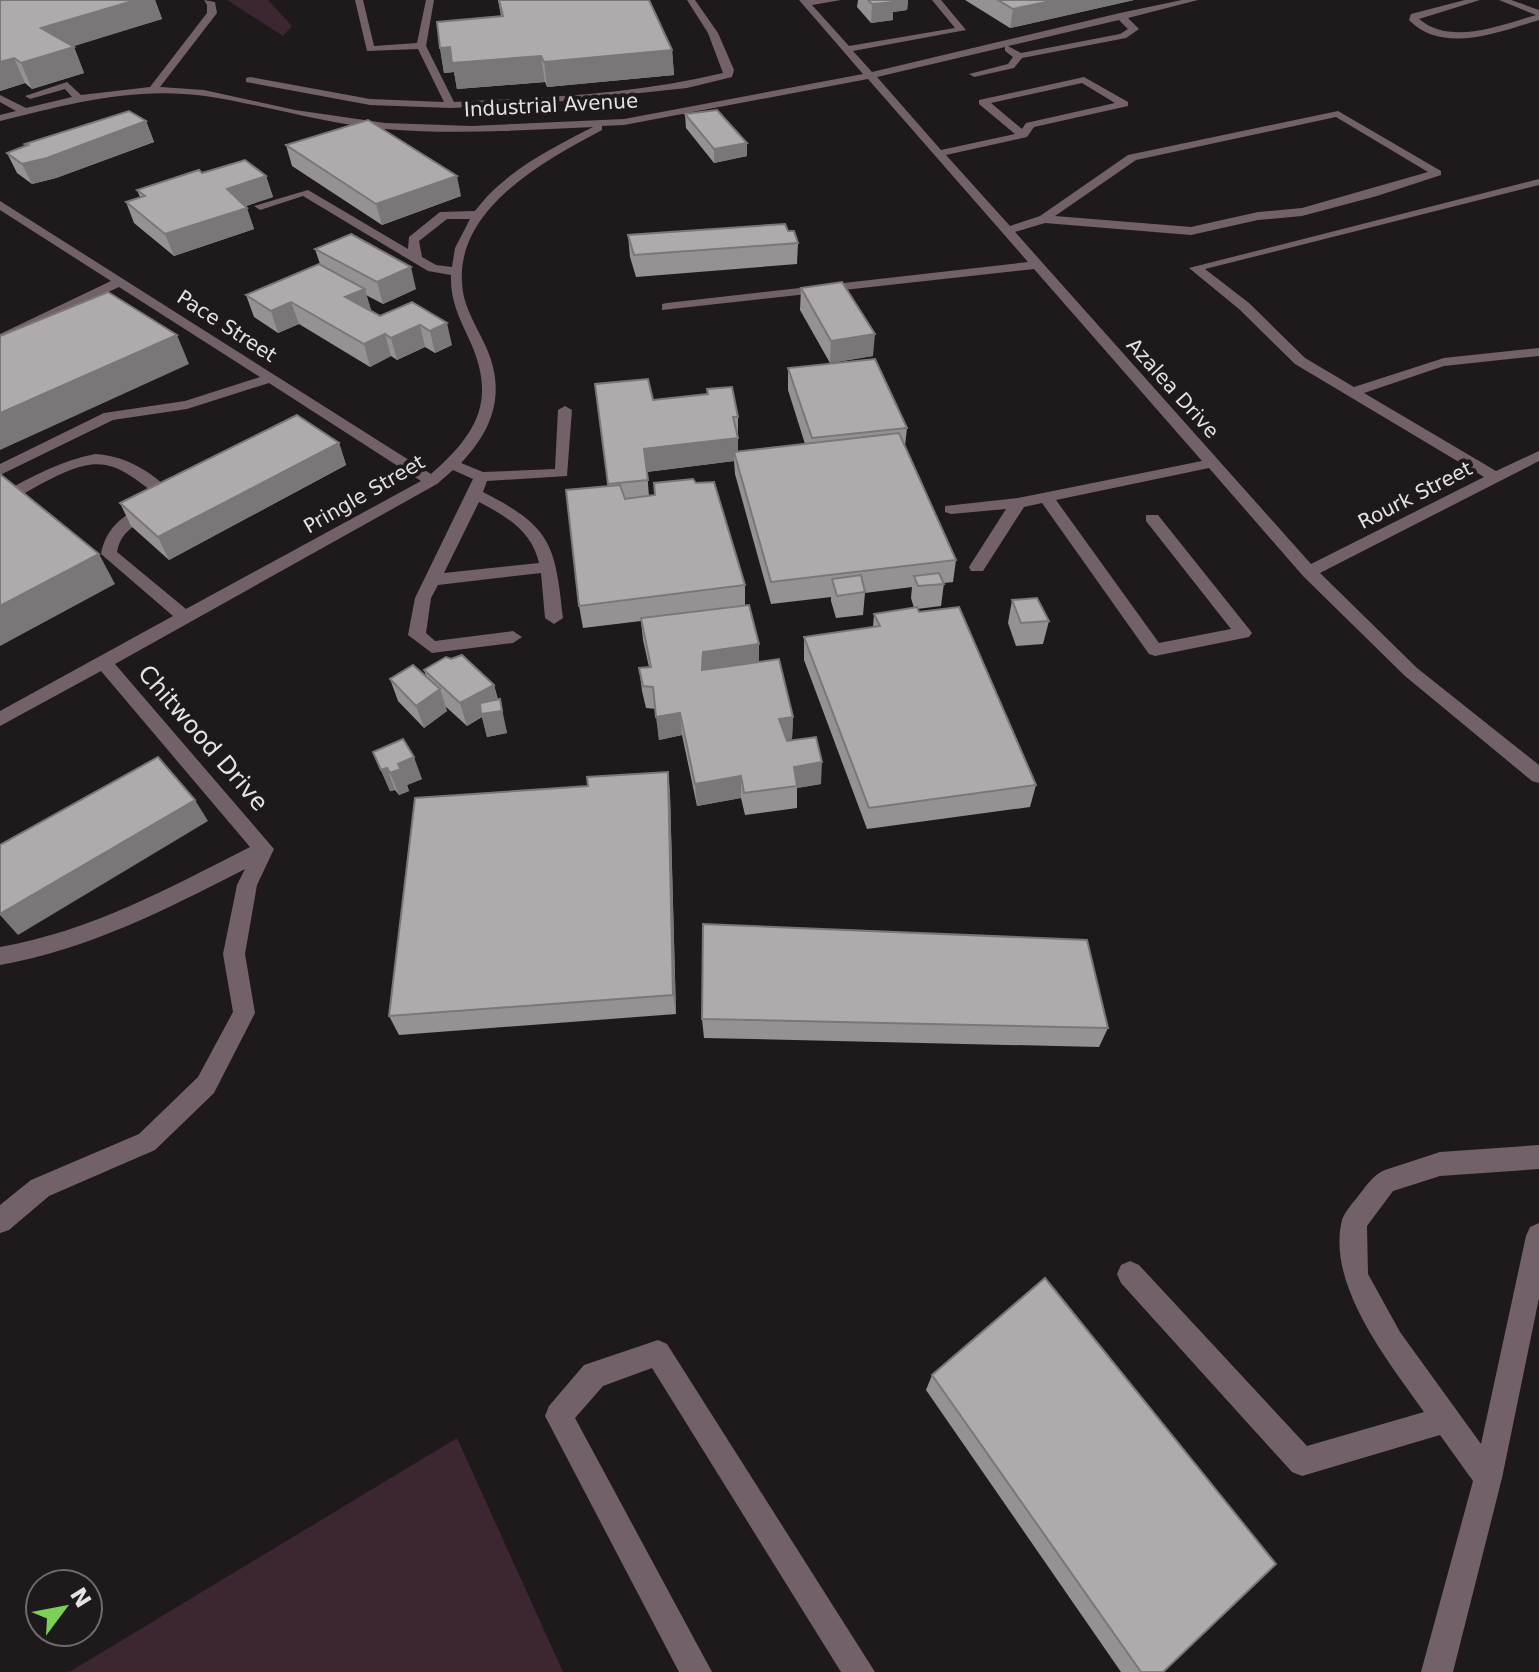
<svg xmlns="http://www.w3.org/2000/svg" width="1539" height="1672" viewBox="0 0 1539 1672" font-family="'DejaVu Sans',sans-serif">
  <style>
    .green { fill: #3c2631 }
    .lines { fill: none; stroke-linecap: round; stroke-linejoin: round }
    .minor { fill: #73616a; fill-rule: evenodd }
    .wall { fill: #969294 }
    .shaded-wall { fill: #7a7778 }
    .building { fill: #afaaac; stroke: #7a7778; stroke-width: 2 }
    .labels { text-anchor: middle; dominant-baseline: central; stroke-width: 8; stroke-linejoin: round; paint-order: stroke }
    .far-street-label { font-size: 20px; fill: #e5e2e3; stroke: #1e1a1c }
    .street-label { font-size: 24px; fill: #e5e2e3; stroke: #1e1a1c }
  </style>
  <rect width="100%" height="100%" fill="#1e1a1c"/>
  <g class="green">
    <path d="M227 0H268L292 26 283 36Z"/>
    <path d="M457 1438 563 1672H66L71 1671Z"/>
  </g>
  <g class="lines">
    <g class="minor">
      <path d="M204 0 215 2 217 13 160 87 204 90 295 110 385 123 472 126 624 119 863 74 799 0H841L812 5 849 46 955 28 932 0H941L966 30 853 51 872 72 1120 13 1182 0H1198L1128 18 1139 29 1126 38 1022 58 1014 68 974 77 969 74 1008 64 1013 57 1005 51V47L877 77 941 150 1015 134 979 104V100L1084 77 1128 102V106L1034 127 1027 137 946 155 1010 226 1040 216 1128 155 1338 111 1441 171V175L1377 196 1302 216 1258 220 1191 235 1045 223 1015 232 1311 564 1484 477 1295 364 1239 309 1189 268 1539 179V185L1205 269 1249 303 1305 358 1354 387 1444 358 1539 348V356L1444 366 1364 393 1496 471 1539 451V461L1320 573 1417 668 1539 765V783L1532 781 1405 676 1303 576 1209 468 1056 500 1159 643 1231 629 1146 521V515H1158L1249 629 1252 633 1249 637 1155 656 1149 654 1042 503 1024 507 983 571H971L969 567 1006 509 951 514 945 512V506L1018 498 1202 461 1034 269 662 310V304L667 303 1028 262 868 79 624 125 602 126V130C542 162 446 213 464 297 468 314 479 331 486 347 506 391 494 429 461 463L483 472 555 469 558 410 565 406 572 410 567 476 487 481 483 492C552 527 555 545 563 618L554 624 545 618 541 573 438 585 431 598 426 633 435 641 513 631 522 637 513 643 432 653 408 635 415 598 473 479 453 470 437 484 115 664 274 849 257 885 245 954 255 1013 214 1093 155 1150 49 1196 9 1230 0 1233V1205L31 1180 139 1134 198 1077 233 1012 223 954 237 885 245 869C165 910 89 949 0 965V947C91 931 169 888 250 847L101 671 0 726V711L173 616 101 554C106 526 127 511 153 503L161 508C144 524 122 525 117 552L186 609 421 481 269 383 187 409 113 420 0 475V464L104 413 185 401 260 377 119 287 0 343V334L111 281 0 210V201L431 474C478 433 497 399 469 339 459 317 450 300 451 275L428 271 303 196 260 210 254 206 308 190 408 249 409 237 440 212 475 211C504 172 550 149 593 127 524 130 454 135 385 129 324 124 265 105 205 96 134 86 68 104 0 121V115L16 111 0 102V95L26 108 72 97 65 89 30 99 25 96 67 82 81 95 150 87 207 13V5ZM1119 20 1128 29 1120 34 1021 53 1008 46ZM1082 83 1115 103 1026 123 1022 129 991 103ZM1336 117 1428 172 1302 208 1258 212 1191 227 1055 216 1136 160ZM447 219H470L455 248 452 267 436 265 422 257 419 241ZM479 502C506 516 532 531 539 563L444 573Z"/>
      <path d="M355 0H363L374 46 417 43 426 0H434L426 46 454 102C544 98 636 94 723 73L708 33 687 0H695L718 33 734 70 732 77 687 88 536 104 451 108 370 105 246 82V78L250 77 370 99 444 102 418 49 367 51Z"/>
      <path d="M1465 0H1480L1419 19C1451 46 1500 25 1536 15L1499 0H1511L1539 10V20C1499 32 1443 55 1409 20L1411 14Z"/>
      <path d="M95 454C128 456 156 474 178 499L170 504 165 502C113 460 102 451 39 485 26 492 14 501 0 505V494C31 477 60 461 95 454Z"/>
      <path d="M1539 1145V1169L1440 1176 1393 1191 1367 1226 1368 1274 1400 1332 1481 1444 1526 1236 1530 1227 1539 1223V1298L1502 1478 1453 1672H1421L1473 1481 1440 1435 1302 1476 1292 1472 1121 1283 1117 1274 1121 1265 1130 1261 1139 1265 1307 1446 1424 1412C1389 1362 1326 1285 1342 1220 1345 1211 1353 1203 1359 1195 1367 1185 1373 1175 1385 1170L1440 1152Z"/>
      <path d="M658 1340 667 1344 875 1672H841L652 1368 603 1386 575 1418 712 1672H679L545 1416 549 1406 584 1365Z"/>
    </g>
  </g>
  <g class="wall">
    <path d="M0 0H155L162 19 72 46 74 47 84 73 32 89 25 83 0 91Z"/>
    <path d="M498 0H649L672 50 674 75 547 87 545 82 457 89 454 72 444 73 440 48 501 16Z"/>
    <path d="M858 0H908L907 10 893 12V20L871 23 857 7Z"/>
    <path d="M965 0H1134L1010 28Z"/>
    <path d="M685 114 747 156 714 163 686 128Z"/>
    <path d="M146 121 154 142 56 178 32 184 17 173 7 153 26 146 25 144Z"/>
    <path d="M286 145 461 196 382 225 292 166Z"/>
    <path d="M202 173 266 176 273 197 246 206 254 229 174 256 134 223 126 202 140 197 137 190Z"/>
    <path d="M788 231 798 243 797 264 636 277 630 257 628 235Z"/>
    <path d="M315 249 416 289 383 304 366 295 371 310 380 316 412 302 452 345 435 353 425 347 397 360 391 356 370 367 299 324 278 333 254 317 246 295 320 264Z"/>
    <path d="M801 288 873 356 830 363 800 310Z"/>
    <path d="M788 368 907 428 905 446 956 560 953 582 944 583 941 606 917 609 1036 785 1030 807 867 829 804 660V637L873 627 874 614 914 608 911 598 912 587 865 593 863 615 836 618 831 601V597L771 604 735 474 734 461 647 472 649 496 745 585V606L759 644V662L793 717 792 739 786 740 821 784 797 788V808L745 815 741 798 697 806 682 735 659 740 656 709 646 708 642 691 639 668 649 667 643 640 641 621 583 628 579 606 608 486 595 384 653 400 738 417V451L805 444 788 390Z"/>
    <path d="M339 443 346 465 169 560 131 526 120 503Z"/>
    <path d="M1012 600 1049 621 1043 644 1016 646 1008 623Z"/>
    <path d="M424 670 494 685 507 733 487 737 482 717 467 726 445 706 447 711 424 728 398 701 390 679 426 676Z"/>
    <path d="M373 752 422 779 407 785 409 791 399 795 395 790 390 791Z"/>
    <path d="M668 772 670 794 676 1014 399 1035 389 1016 588 786Z"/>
    <path d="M702 1019 1108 1028 1099 1047 704 1038Z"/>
    <path d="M932 1375 1163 1672H1121L926 1390Z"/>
  </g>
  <g class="shaded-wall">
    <path d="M136 0H155L162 19 52 53 41 28Z"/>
    <path d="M887 0H908L907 10 893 12V20L871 23 872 4Z"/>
    <path d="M1056 0H1134L1010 28 1013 9Z"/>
    <path d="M74 47 84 73 32 89 21 63Z"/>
    <path d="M450 47 541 56 545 82 457 89 454 72 444 73 440 48Z"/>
    <path d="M672 50 674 75 547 87 544 62Z"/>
    <path d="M14 58 25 83 0 91V62Z"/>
    <path d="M146 121 154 142 56 178 32 184 22 164Z"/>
    <path d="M747 143V156L714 163V149Z"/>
    <path d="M266 176 273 197 234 210 227 189Z"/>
    <path d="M457 176 461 196 382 225 376 204Z"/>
    <path d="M247 208 254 229 174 256 165 234Z"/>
    <path d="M411 267 416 289 383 304 377 282Z"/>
    <path d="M365 289 371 310 345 297Z"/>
    <path d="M291 302 299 324 278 333 271 311Z"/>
    <path d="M447 323 452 345 435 353 430 331Z"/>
    <path d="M420 325 425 347 397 360 391 338Z"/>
    <path d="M385 334 391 356 370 367 364 344Z"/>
    <path d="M875 334 873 356 830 363 831 341Z"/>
    <path d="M177 335 189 364 0 450V413Z"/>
    <path d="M738 438V460L734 452V461L646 472 644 449Z"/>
    <path d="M339 443 346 465 169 560 158 537Z"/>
    <path d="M99 554 115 584 0 646V606Z"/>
    <path d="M759 644V667L702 670 703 652Z"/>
    <path d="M494 685 500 707V699L507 733 487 737 482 717 467 726 460 703Z"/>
    <path d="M440 689 447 711 424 728 416 706Z"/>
    <path d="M680 713 682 735 659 740 656 717Z"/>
    <path d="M793 717 792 739 779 742V719Z"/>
    <path d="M414 757 422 779 407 785 409 791 399 795 390 773 398 764Z"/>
    <path d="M822 762 821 784 797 788 794 767Z"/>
    <path d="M387 768 395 790 390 791 381 770Z"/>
    <path d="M668 772 670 794 676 1014 673 995Z"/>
    <path d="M741 776V798L697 806 695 784Z"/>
    <path d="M195 800 208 821 18 935 0 915V914Z"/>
  </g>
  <g class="building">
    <path d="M0 0H136L41 28 74 47 21 63 14 58 0 62Z"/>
    <path d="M499 0H649L672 50 544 62 541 56 452 63 450 47 440 48 437 22 503 16Z"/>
    <path d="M868 0H892L894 2 872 4Z"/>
    <path d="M998 0H1056L1013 9Z"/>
    <path d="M717 110 747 143 714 149 685 114Z"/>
    <path d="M129 111 146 121 47 158 22 164 7 153 28 145 25 144Z"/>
    <path d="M368 120 457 176 376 204 286 145Z"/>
    <path d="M245 160 266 176 227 189 247 208 165 234 126 202 145 196 137 190 199 170 202 173Z"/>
    <path d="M785 224 788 231H794L798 243 634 255 628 235Z"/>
    <path d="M351 234 411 267 377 282 315 249Z"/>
    <path d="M319 264 365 289 345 297 380 316 412 302 447 323 430 331 420 325 391 338 385 334 364 344 291 302 271 311 246 295Z"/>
    <path d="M842 282 875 334 831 341 801 288Z"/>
    <path d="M108 292 177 335 0 413V336Z"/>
    <path d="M875 359 907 428 812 438 788 368Z"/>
    <path d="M648 379 653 400 708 394 707 389 732 387 738 417H733L738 438 644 449 648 480 608 484 595 384Z"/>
    <path d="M297 415 339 443 158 537 120 503Z"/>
    <path d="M899 433 956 560 771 582 734 452Z"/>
    <path d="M0 474 99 554 0 606Z"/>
    <path d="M693 479 696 483 714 482 745 585 579 606 566 490 620 485 625 499 655 495 654 483Z"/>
    <path d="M939 573 944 584 918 586 914 576Z"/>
    <path d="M861 575 865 592 837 596 832 579Z"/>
    <path d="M1037 598 1049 621 1021 623 1012 600Z"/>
    <path d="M749 605 759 644 703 652 702 670 779 659 793 717 779 719 787 741 816 737 822 762 794 767 797 786 744 793 741 776 695 784 680 713 656 717 653 687 643 686 639 668 651 667 641 618Z"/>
    <path d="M917 607 919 612 959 607 1036 785 869 808 804 637 880 626 874 614Z"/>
    <path d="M462 655 494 685 460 703 424 670 446 657 451 659Z"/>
    <path d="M413 665 440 689 416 706 390 679Z"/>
    <path d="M500 699 502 711 481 714 480 703Z"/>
    <path d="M403 739 414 757 398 764 401 769 390 773 387 768 381 770 373 752Z"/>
    <path d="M158 757 195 800 0 914V845Z"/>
    <path d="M668 772 673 995 389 1016 415 798 588 786 587 777Z"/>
    <path d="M703 924 1087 940 1108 1028 702 1019Z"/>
    <path d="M1045 1278 1276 1564 1163 1672H1141L932 1375Z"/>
  </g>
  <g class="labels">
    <g class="far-street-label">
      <text transform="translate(551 105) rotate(-3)">Industrial Avenue</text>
      <text transform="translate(227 326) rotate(33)">Pace Street</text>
      <text transform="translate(1173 388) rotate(48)">Azalea Drive</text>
      <text transform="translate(364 494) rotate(-30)">Pringle Street</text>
      <text transform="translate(1415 495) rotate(-27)">Rourk Street</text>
    </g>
    <g class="street-label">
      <text transform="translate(203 738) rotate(49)">Chitwood Drive</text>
    </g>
  </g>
  <g transform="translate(64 1608) rotate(58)"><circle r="38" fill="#1e1a1c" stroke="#6e6a6c" stroke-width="2"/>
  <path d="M0-6L14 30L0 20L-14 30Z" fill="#7bd156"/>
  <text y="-12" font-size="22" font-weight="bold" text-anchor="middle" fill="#e5e2e3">N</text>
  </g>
</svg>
